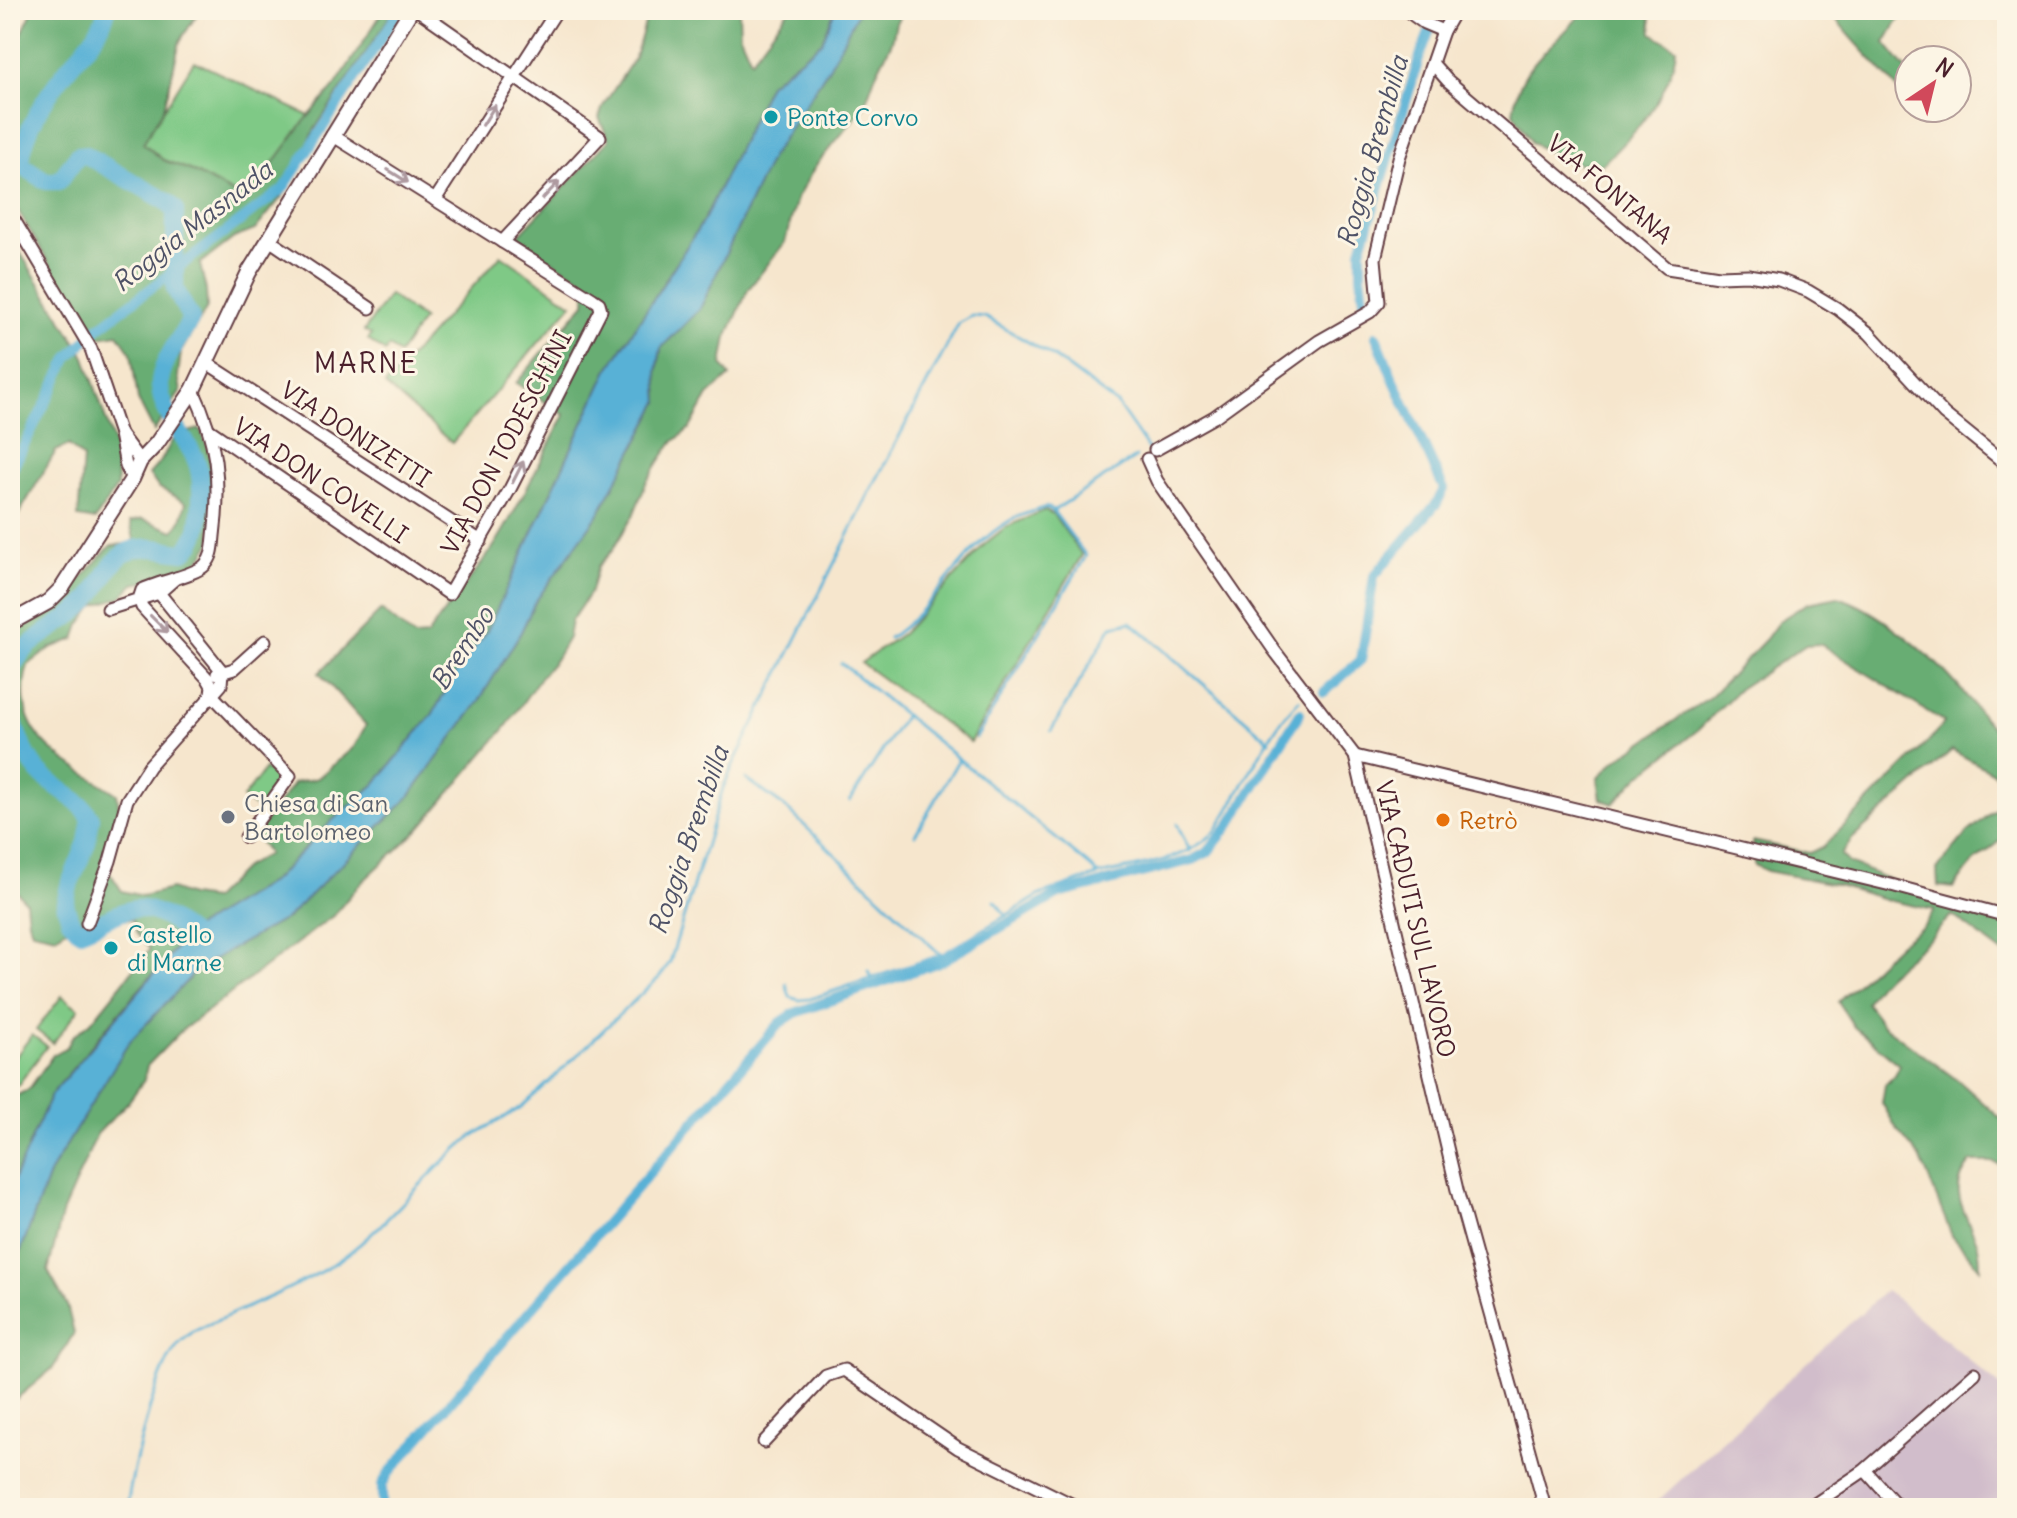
<svg xmlns="http://www.w3.org/2000/svg" width="2017" height="1518" viewBox="0 0 2017 1518" font-family="Delius,sans-serif">
  <style>
    .industrial { fill: #d1bdcb }
    .green { fill: #7fc986; stroke: #647458; stroke-width: 2 }
    .forest { fill: #67ad73; stroke: #58664f; stroke-width: 2 }
    .water { fill: #59b1d6; stroke: #526880; stroke-width: 2 }
    .lines { fill: none; stroke-linecap: round; stroke-linejoin: round }
    .stream { stroke: #59b1d6; stroke-width: 3 }
    .canal { stroke: #59b1d6; stroke-width: 10 }
    .river { stroke: #59b1d6; stroke-width: 18 }
    .minor-casing { stroke: #643d43; stroke-width: 15 }
    .tertiary-casing { stroke: #643d43; stroke-width: 18 }
    .minor { stroke: #fff; stroke-width: 11 }
    .tertiary { stroke: #fff; stroke-width: 14 }
    .oneway { stroke: #ae9aa0 }
    .culture-dot { fill: #0f9aa8; stroke: #fcf5e5; stroke-width: 3 }
    .worship-dot { fill: #6b7280; stroke: #fcf5e5; stroke-width: 3 }
    .food-dot { fill: #e8710a; stroke: #fcf5e5; stroke-width: 3 }
    .labels { text-anchor: middle; dominant-baseline: central; stroke-width: 6; stroke-linejoin: round; paint-order: stroke }
    .culture-label { font-size: 24px; fill: #0d838f; stroke: #fcf5e5; text-anchor: start }
    .street-label { font-size: 24px; fill: #4a1f2b; stroke: #fcf5e5 }
    .worship-label { font-size: 24px; fill: #5b616d; stroke: #fcf5e5; text-anchor: start }
    .food-label { font-size: 24px; fill: #c56008; stroke: #fcf5e5; text-anchor: start }
    .water-label { font-size: 26px; font-style: italic; fill: #4f5267; stroke: #fcf5e5 }
    .quarter-label { font-size: 28px; letter-spacing: 2px; fill: #4a1f2b; stroke: #fcf5e5 }
  </style>
  <rect width="100%" height="100%" fill="#fcf5e5"/>
  <filter id="ink" filterUnits="userSpaceOnUse"><feTurbulence type="fractalNoise" baseFrequency=".0125" numOctaves="2"/><feDisplacementMap in="SourceGraphic" scale="16" xChannelSelector="R" yChannelSelector="G"/><feConvolveMatrix kernelMatrix="1 2 1 2 8 2 1 2 1" color-interpolation-filters="sRGB"/></filter>
  <filter id="wash" filterUnits="userSpaceOnUse"><feTurbulence type="fractalNoise" baseFrequency=".006" numOctaves="4" result="noise"/><feDisplacementMap in="SourceGraphic" scale="32" xChannelSelector="R" yChannelSelector="G"/><feGaussianBlur stdDeviation="1.8" result="paint"/><feColorMatrix in="noise" values="0 0 0 0 0 0 0 0 0 0 0 0 0 0 0 0 0 1.4 0 .05"/><feComposite in="paint" operator="in"/></filter>
  <g filter="url(#wash)">
    <rect width="100%" height="100%" fill="#f6e6cd"/>
    <path class="industrial" d="M1886 1290 2007 1392V1508H1650Z"/>
    <g class="green">
      <path d="M194 61 309 116 270 168 238 196 190 170 163 160 143 143Z"/>
      <path d="M501 255 572 304 452 443 385 385Z"/>
      <path d="M389 295 423 319 399 354 389 347 385 352 368 340 371 335 364 331Z"/>
      <path d="M1045 510 1053 514 1082 555 970 742 861 663 903 633 986 543 1006 527Z"/>
      <path d="M265 769 282 783 261 811 243 798Z"/>
      <path d="M62 996 79 1009 53 1043 36 1030Z"/>
      <path d="M32 1035 47 1046 17 1086 10 1081V1064Z"/>
    </g>
    <g class="forest">
      <path d="M33 10H200L180 41 164 108 143 143 163 160 190 170 238 196 270 168 302 124 335 86 384 10H394L315 129 285 193 255 230 234 238 200 264 206 290 207 308 181 352 178 376 181 391 154 431 138 400 131 353 118 334 93 338 10 197V58Z"/>
      <path d="M649 10H739L740 35 751 60 789 10H835L822 42 769 84 705 218 607 372 486 633 460 666 432 715 375 784 333 820 274 880 190 931 107 1027 51 1095 10 1188V1099L29 1089 53 1055 67 1047 72 1037 91 1022 150 949 137 934 132 920 107 917 80 920 56 936 32 931 28 921 26 902 10 884V848L15 836 10 821V632L35 621 65 597 110 546 131 543 134 539 130 522 142 519 174 531 181 520 186 503 158 487 149 474 161 461 175 435 200 429 207 445 214 477 211 543 196 566 180 575 134 584 121 597 94 606 80 625 75 639 51 648 28 665C8 739 67 760 117 794L119 808 117 834 107 846 103 862 122 891 142 896 171 889 190 896 213 899 245 867 268 854 255 835 294 783 318 778 354 747 366 725 319 673 381 610 414 637 427 636C447 605 469 582 490 552 519 509 540 460 565 415L516 383 585 303 586 281 515 239 609 140 599 118 603 106 635 57Z"/>
      <path d="M903 10 896 23 892 42 875 76 864 107 816 165 797 198 785 242 748 290 727 337 722 365 730 376 708 396 690 428 672 443 659 462 646 483 633 516 612 551 598 566 591 591 571 621 568 638 555 660 541 676 506 727 419 829 358 886 334 915 181 1031 147 1066 144 1080 129 1101 97 1134 63 1211 48 1271 67 1305 74 1333 53 1368 10 1404V1280L50 1172 129 1042 200 967 288 917 408 798 477 704 521 632 535 602 598 515 659 402 657 372 661 348 700 309 771 157 830 66 858 11Z"/>
      <path d="M1584 10H1652L1650 14 1652 33 1676 48C1672 94 1634 135 1601 165L1569 163 1532 143 1513 112C1520 59 1554 50 1584 10Z"/>
      <path d="M1829 10H1910L1896 24 1885 43 1909 72V103C1884 70 1853 43 1829 10Z"/>
      <path d="M10 236 85 357 116 450 117 487 95 520 78 517 83 458 69 445 56 451 10 529Z"/>
      <path d="M1838 597C1876 608 1931 655 1957 685 1974 704 1987 726 2007 742V789L1994 773 1952 750 1852 839 1841 855 1849 863 1943 902 2007 921V956L1952 915C1942 924 1935 935 1925 943 1904 962 1879 977 1866 1003L1883 1025 1960 1082 2007 1124V1167L1991 1162H1971C1945 1191 1967 1213 1977 1243 1980 1251 1980 1260 1980 1268L1952 1236 1921 1159 1898 1131 1882 1103 1885 1085 1895 1075 1900 1065 1854 1027 1838 1002 1900 943 1923 927 1934 910 1891 901 1834 884 1767 871 1754 865 1753 841 1809 853 1823 847 1932 738 1944 722 1820 644 1806 645 1739 689 1699 729 1638 777 1613 804 1601 799 1598 779 1612 763 1711 696 1766 639 1779 621 1808 603Z"/>
      <path d="M2007 793V836L1974 862 1953 888 1938 886 1937 869 1966 834 1996 809Z"/>
    </g>
    <path class="water" d="M835 10H859L830 66 771 157 700 309 661 348 657 372 659 402 598 515 535 602 521 632 477 704 408 798 288 917 200 967 129 1042 50 1172 10 1280V1188L51 1095 190 931 274 880 333 820 375 784 432 715 460 666 486 633 607 372 705 218 769 84 822 42Z"/>
    <g class="lines">
      <g class="stream">
        <path d="M889 638C936 607 961 548 1011 520 1021 514 1035 511 1046 507L1053 510"/>
        <path d="M1051 731 1112 626 1131 622 1270 741"/>
        <path d="M976 738 1086 556 1053 511 1136 457"/>
        <path d="M746 779 785 807 941 955"/>
        <path d="M850 801 905 715"/>
        <path d="M1177 824 1190 851"/>
        <path d="M915 835 959 759"/>
        <path d="M1098 875C1138 866 1185 861 1215 832 1242 792 1266 733 1299 700"/>
        <path d="M995 901 1006 916"/>
        <path d="M868 971 871 979"/>
        <path d="M786 984 790 997 799 1000 810 999 941 955 1040 895 1098 875 1091 867 841 663"/>
        <path d="M127 1508C132 1471 154 1374 177 1346 188 1332 207 1325 223 1318 257 1302 295 1288 327 1268 381 1235 417 1182 465 1142 482 1127 507 1119 526 1103 572 1062 614 1018 659 978L670 962 723 788 736 759 871 490 959 323 972 316 985 317 1054 357 1117 404 1151 453"/>
      </g>
      <g class="canal">
        <path d="M1365 308 1361 275V250L1419 59 1431 27 1441 10"/>
        <path d="M10 473 69 357 98 328 283 189 400 10"/>
        <path d="M1324 692 1361 660 1374 576 1437 503 1444 489 1392 376 1376 336"/>
        <path d="M382 1508V1485L389 1473 780 1023 795 1013 942 961 1059 894 1193 860 1208 852 1231 823 1300 713"/>
      </g>
      <g class="river">
        <path d="M10 673C24 637 60 629 86 603 102 586 110 556 134 549 148 545 169 551 184 552 196 541 199 530 200 514 202 496 203 475 195 458 184 435 161 413 160 386 159 364 181 338 191 319L175 289V209L166 201 86 155H78L59 181H46L20 164C25 128 44 99 66 71 82 51 100 35 107 10"/>
        <path d="M10 710C15 731 27 762 44 777 62 791 79 799 91 818L87 842 69 886 65 904 70 920 80 931C96 925 110 916 126 911 156 901 186 932 208 948"/>
      </g>
    </g>
  </g>
  <g filter="url(#ink)">
    <g class="lines">
      <g class="minor-casing">
        <g id="minor">
          <path d="M418 10 600 137 502 242"/>
          <path d="M614 10 618 13"/>
          <path d="M1406 10 1424 23 1443 31"/>
          <path d="M1433 64 1447 80 1667 268 1719 276 1748 275 1779 280 1808 291 1838 309 1869 333 1944 414 2007 465"/>
          <path d="M435 200 557 10"/>
          <path d="M10 213 91 349 120 434"/>
          <path d="M269 240 370 308"/>
          <path d="M207 363 481 541"/>
          <path d="M193 390C217 440 221 482 214 536 213 546 213 557 205 565 196 575 157 582 142 590L139 599 142 607 208 679 212 686 211 694"/>
          <path d="M208 429 449 594 510 489 601 310 599 303 593 299 332 135"/>
          <path d="M1155 450 1214 417 1319 341 1370 312 1379 302 1375 259 1399 158 1443 31 1455 10"/>
          <path d="M1147 459 1157 481 1274 650 1355 756 1458 1194 1545 1508"/>
          <path d="M132 479 126 466 120 434 140 461"/>
          <path d="M108 609 159 593"/>
          <path d="M217 674 234 669 265 641"/>
          <path d="M211 694 290 776 246 837"/>
          <path d="M1355 756 1895 886 2007 916"/>
          <path d="M87 923 110 861 127 800 149 766 221 685 222 671 159 593 176 578"/>
          <path d="M764 1442 826 1376 844 1370 958 1448 1079 1508"/>
          <path d="M1865 1470 1899 1508"/>
          <path d="M1809 1508 1865 1470 1975 1373"/>
        </g>
      </g>
      <g class="tertiary-casing">
        <path id="tertiary" d="M10 623 48 602 62 588 132 479 140 461 157 443 193 390 249 272 411 10"/>
      </g>
      <use href="#minor" class="minor"/>
      <use href="#tertiary" class="tertiary"/>
    </g>
    <defs><path id="oneway-shaft" d="M-6 0H5M1.5-3L5.5 0L1.5 3" fill="none" stroke-width="1.6" stroke-linecap="round" stroke-linejoin="round" transform="scale(2)"/></defs>
    <g class="oneway">
      <use href="#oneway-shaft" transform="translate(489 115) rotate(-58)"/>
      <use href="#oneway-shaft" transform="translate(398 176) rotate(32)"/>
      <use href="#oneway-shaft" transform="translate(551 190) rotate(-47)"/>
      <use href="#oneway-shaft" transform="translate(518 472) rotate(-63)"/>
      <use href="#oneway-shaft" transform="translate(159 624) rotate(45)"/>
    </g>
  </g>
  <g class="culture-dot">
    <circle cx="771" cy="117" r="8"/>
    <circle cx="111" cy="948" r="8"/>
  </g>
  <circle class="worship-dot" cx="228" cy="817" r="8"/>
  <circle class="food-dot" cx="1443" cy="820" r="8"/>
  <g class="labels">
    <g class="culture-label">
      <text x="787" y="117">Ponte Corvo</text>
      <text x="127" y="934">Castello<tspan x="127" dy="28">di Marne</tspan></text>
    </g>
    <g class="street-label">
      <text transform="translate(1610 189) rotate(40)">VIA FONTANA</text>
      <text transform="translate(356 434) rotate(33)">VIA DONIZETTI</text>
      <text transform="translate(506 442) rotate(-62)">VIA DON TODESCHINI</text>
      <text transform="translate(321 480) rotate(34)">VIA DON COVELLI</text>
      <text transform="translate(1416 919) rotate(77)">VIA CADUTI SUL LAVORO</text>
    </g>
    <g class="worship-label">
      <text x="244" y="803">Chiesa di San<tspan x="244" dy="28">Bartolomeo</tspan></text>
    </g>
    <g class="food-label">
      <text x="1459" y="820">Retrò</text>
    </g>
    <g class="water-label">
      <text transform="translate(1372 151) rotate(-74)">Roggia Brembilla</text>
      <text transform="translate(192 226) rotate(-38)">Roggia Masnada</text>
      <text transform="translate(462 648) rotate(-57)">Brembo</text>
      <text transform="translate(688 840) rotate(-71)">Roggia Brembilla</text>
    </g>
    <g class="quarter-label">
      <text x="366" y="363">MARNE</text>
    </g>
  </g>
  <rect width="2017" height="1518" fill="none" stroke="#fcf5e5" stroke-width="40"/>
  <g transform="translate(1933 84) rotate(35)"><circle r="38" fill="#fcf5e5" stroke="#b59f9b" stroke-width="2"/>
  <path d="M0-6L14 30L0 20L-14 30Z" fill="#d1495b"/>
  <text y="-12" font-size="22" font-weight="bold" text-anchor="middle" fill="#4a1f2b">N</text>
  </g>
</svg>
